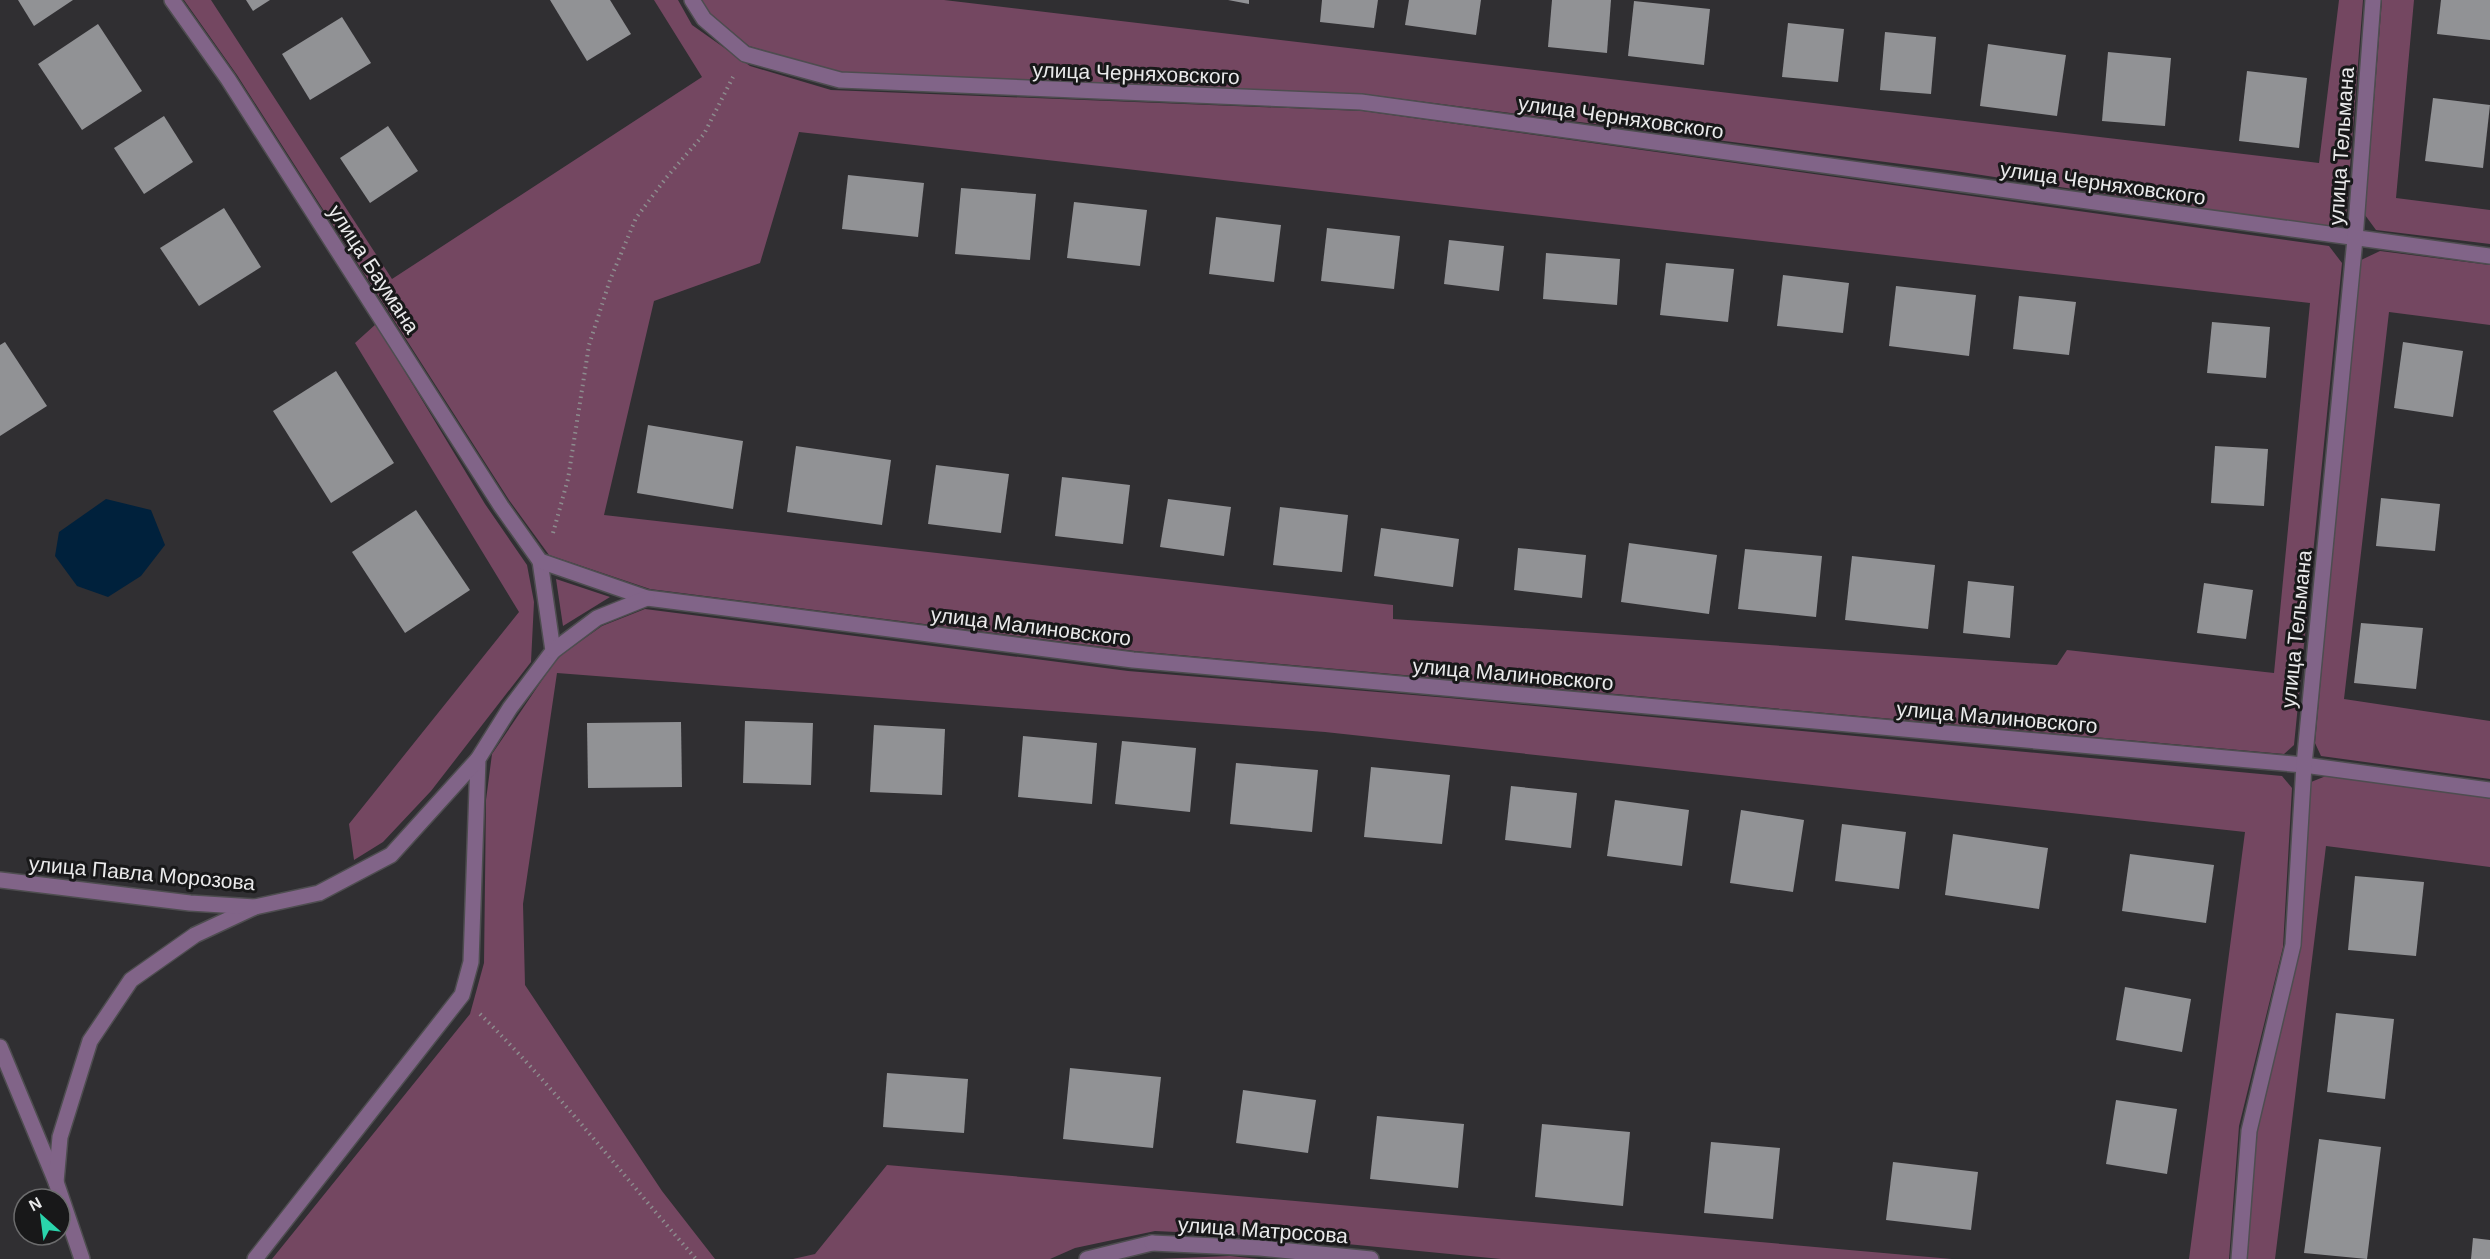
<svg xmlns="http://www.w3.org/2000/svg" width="2490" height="1259" viewBox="0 0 2490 1259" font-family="Arial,sans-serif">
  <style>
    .green { fill: #744761; fill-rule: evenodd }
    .water { fill: #00213c }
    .building { fill: #919295 }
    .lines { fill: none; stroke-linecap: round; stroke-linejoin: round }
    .lane-casing { stroke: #4e4d50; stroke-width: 18 }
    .street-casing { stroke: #4e4d50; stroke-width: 18 }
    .path { stroke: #8d8c8e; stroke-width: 4; stroke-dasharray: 1.5 4.5; stroke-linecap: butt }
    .lane { stroke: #816488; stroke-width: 15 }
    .street { stroke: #816488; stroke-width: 15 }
    .labels { text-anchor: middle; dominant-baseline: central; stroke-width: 6; stroke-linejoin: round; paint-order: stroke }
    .street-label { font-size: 21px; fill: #eaeaeb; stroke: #181819 }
  </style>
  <rect width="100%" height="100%" fill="#302f32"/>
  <g class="green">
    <path d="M184 0H211L392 279 702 77 654 0H678L692 25 750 66 831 90 1363 111 2329 246 2342 263 2294 745 2284 754 1135 651 650 589 549 555 509 500 237 75ZM799 132 2310 303 2274 673 2067 650 2057 665 1393 619V605L604 515 654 301 760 263Z"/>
    <path d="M700 0H944L2319 163 2339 0H2363L2346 218 2329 228 1955 171 1364 94 840 73 749 46 710 13Z"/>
    <path d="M2382 0H2414L2396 198 2490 210V244L2376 230 2365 215Z"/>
    <path d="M2380 251 2490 265V325L2389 312 2344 699 2490 721V779L2321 756 2315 743 2359 261Z"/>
    <path d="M376 324 485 504 527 565 534 602 531 662 431 791 383 842 354 860 349 824 519 612 355 343Z"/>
    <path d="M556 579 610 597 563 626Z"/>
    <path d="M645 609 1128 671 1449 698 2282 776 2292 788 2283 947 2239 1126 2229 1259H2189L2245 832 1325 732 557 673 523 904 525 985 662 1191 715 1259H272L470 1014 484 963 486 800 492 754 557 658 602 626Z"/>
    <path d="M2326 776 2490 798V867L2326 846 2275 1259H2246L2254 1131 2306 830 2311 782Z"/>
    <path d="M887 1165 1952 1259H1501L1264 1236 1155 1231 1075 1248 1050 1259H793L815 1254Z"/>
    <path d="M1230 1256 1259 1259H1158Z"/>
  </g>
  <path class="water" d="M106 499 151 510 165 545 141 576 108 597 77 586 55 556 59 532Z"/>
  <g class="building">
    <path d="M18 0H73L34 26Z"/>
    <path d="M246 0H270L253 11Z"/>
    <path d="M550 0H610L631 34 587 61Z"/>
    <path d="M1228 0H1249V4Z"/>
    <path d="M1322 0H1378L1374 28 1320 22Z"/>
    <path d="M1409 0H1481L1476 35 1405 25Z"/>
    <path d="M1552 0H1611L1607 53 1548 47Z"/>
    <path d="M2441 0H2490V40L2437 34Z"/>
    <path d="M1634 1 1710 9 1704 65 1628 56Z"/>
    <path d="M342 17 371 63 310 100 282 54Z"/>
    <path d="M1788 23 1844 29 1838 82 1782 77Z"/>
    <path d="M98 24 142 91 82 130 38 64Z"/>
    <path d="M1885 32 1936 37 1931 94 1880 90Z"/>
    <path d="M1988 44 2066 55 2057 116 1980 106Z"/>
    <path d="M2108 52 2171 58 2165 126 2102 121Z"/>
    <path d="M2247 71 2307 78 2299 148 2239 141Z"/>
    <path d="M2433 98 2490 105 2483 168 2425 161Z"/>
    <path d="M164 116 193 162 144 194 114 148Z"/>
    <path d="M388 126 418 171 370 203 340 158Z"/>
    <path d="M848 175 924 183 918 237 842 229Z"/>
    <path d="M961 188 1036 194 1030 260 955 254Z"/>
    <path d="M1074 202 1147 210 1140 266 1067 258Z"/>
    <path d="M224 208 261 267 199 306 160 248Z"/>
    <path d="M1216 217 1281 225 1274 282 1209 274Z"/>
    <path d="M1327 228 1400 236 1394 289 1321 281Z"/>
    <path d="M1449 240 1504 246 1499 291 1444 284Z"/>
    <path d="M1546 253 1620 259 1617 305 1543 299Z"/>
    <path d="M1666 263 1734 269 1728 322 1660 315Z"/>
    <path d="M1783 275 1849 283 1843 333 1777 326Z"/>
    <path d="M1896 286 1976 295 1969 356 1889 346Z"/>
    <path d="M2019 296 2076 302 2069 355 2013 349Z"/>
    <path d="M2212 322 2270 327 2266 378 2207 373Z"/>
    <path d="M5 342 47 406 0 436V345Z"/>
    <path d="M2403 342 2463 351 2453 417 2394 408Z"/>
    <path d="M336 371 394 463 331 503 273 411Z"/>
    <path d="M648 425 743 441 733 509 637 493Z"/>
    <path d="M796 446 891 460 882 525 787 512Z"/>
    <path d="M2215 446 2268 449 2264 506 2211 503Z"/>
    <path d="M936 465 1009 474 1001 533 928 524Z"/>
    <path d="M1062 477 1130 485 1123 544 1055 536Z"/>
    <path d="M2381 498 2440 504 2435 551 2376 546Z"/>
    <path d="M1168 499 1231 507 1224 556 1160 547Z"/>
    <path d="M1280 507 1348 515 1342 572 1273 565Z"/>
    <path d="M416 510 470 590 405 633 352 552Z"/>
    <path d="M1381 528 1459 539 1453 587 1374 576Z"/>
    <path d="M1629 543 1717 555 1709 614 1621 602Z"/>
    <path d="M1518 548 1586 555 1582 598 1514 590Z"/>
    <path d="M1745 549 1822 556 1816 617 1738 609Z"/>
    <path d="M1852 556 1935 565 1928 629 1845 620Z"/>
    <path d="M1968 581 2014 586 2010 638 1963 633Z"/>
    <path d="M2204 583 2253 590 2246 639 2197 633Z"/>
    <path d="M2361 623 2423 628 2416 689 2354 683Z"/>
    <path d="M745 721 813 723 811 785 743 783Z"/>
    <path d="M681 722 682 787 588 788 587 723Z"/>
    <path d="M874 725 945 729 942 795 870 792Z"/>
    <path d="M1023 736 1097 743 1092 804 1018 797Z"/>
    <path d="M1122 741 1196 748 1190 812 1115 804Z"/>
    <path d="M1236 763 1318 770 1312 832 1230 824Z"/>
    <path d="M1371 767 1450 775 1442 844 1364 837Z"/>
    <path d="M1511 786 1577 793 1571 848 1505 840Z"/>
    <path d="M1615 800 1689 810 1682 866 1607 856Z"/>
    <path d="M1741 810 1804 820 1793 892 1730 883Z"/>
    <path d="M1842 824 1906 832 1899 889 1835 881Z"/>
    <path d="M1953 834 2048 848 2039 909 1945 895Z"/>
    <path d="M2130 854 2214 865 2206 923 2122 911Z"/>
    <path d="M2355 876 2424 882 2416 956 2348 950Z"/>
    <path d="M2125 987 2191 999 2182 1052 2116 1040Z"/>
    <path d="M2336 1013 2394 1019 2385 1099 2327 1092Z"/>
    <path d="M1070 1068 1161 1077 1153 1148 1063 1139Z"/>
    <path d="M887 1073 968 1079 964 1133 883 1127Z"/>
    <path d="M1243 1090 1316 1100 1308 1153 1236 1143Z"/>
    <path d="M2116 1100 2177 1109 2167 1174 2106 1164Z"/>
    <path d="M1377 1116 1464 1124 1458 1188 1370 1179Z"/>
    <path d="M1542 1124 1630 1132 1623 1206 1535 1197Z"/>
    <path d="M2319 1139 2381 1147 2367 1259 2304 1253Z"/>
    <path d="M1711 1142 1780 1148 1773 1219 1704 1213Z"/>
    <path d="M1893 1162 1978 1172 1971 1230 1886 1220Z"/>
    <path d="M2473 1238 2490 1240V1259H2471Z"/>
  </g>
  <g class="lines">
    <g class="lane-casing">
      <g id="lane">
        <path d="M0 1047 56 1182 82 1259"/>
        <path d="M56 1182 60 1137 90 1041 131 980 195 935 255 907"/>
        <path d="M255 1259 462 995 471 962 478 759 510 708 553 651 540 561"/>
        <path d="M1087 1259 1152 1243"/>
      </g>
    </g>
    <g class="street-casing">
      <g id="street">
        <path d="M172 0 228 79 501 506 540 561 647 598 1133 660 2304 765 2490 790"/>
        <path d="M692 0 704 19 745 54 840 80 1361 102 2490 256"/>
        <path d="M553 651 597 618 647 598"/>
        <path d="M0 880 190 903 255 907 319 893 391 855 478 759"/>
        <path d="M1152 1243 1260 1248 1371 1259"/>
        <path d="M2239 1259 2249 1131 2293 945 2304 765 2355 239 2373 0"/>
      </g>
    </g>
    <g class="path">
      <path d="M553 533 568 479 589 345 610 280 636 218 666 178 704 134 733 77"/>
      <path d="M480 1014C558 1091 624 1177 696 1259"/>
    </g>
    <use href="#lane" class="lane"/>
    <use href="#street" class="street"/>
  </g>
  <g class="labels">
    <g class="street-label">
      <text transform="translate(1136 73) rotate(2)">улица Черняховского</text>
      <text transform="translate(1621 117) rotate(8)">улица Черняховского</text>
      <text transform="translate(2341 146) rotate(-86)">улица Тельмана</text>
      <text transform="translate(2103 183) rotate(8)">улица Черняховского</text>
      <text transform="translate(374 269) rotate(57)">улица Баумана</text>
      <text transform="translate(1031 626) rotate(7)">улица Малиновского</text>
      <text transform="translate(2296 629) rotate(-84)">улица Тельмана</text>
      <text transform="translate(1513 674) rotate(5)">улица Малиновского</text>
      <text transform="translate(1997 717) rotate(5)">улица Малиновского</text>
      <text transform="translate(142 873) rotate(5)">улица Павла Морозова</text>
      <text transform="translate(1263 1230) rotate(4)">улица Матросова</text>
    </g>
  </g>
  <g transform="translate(42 1217) rotate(332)"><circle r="28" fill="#181819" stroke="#6c6c6d" stroke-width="1.5"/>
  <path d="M0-4.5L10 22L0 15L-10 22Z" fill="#2ad5ac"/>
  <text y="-9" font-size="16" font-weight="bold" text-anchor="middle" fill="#eaeaeb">N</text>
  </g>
</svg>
